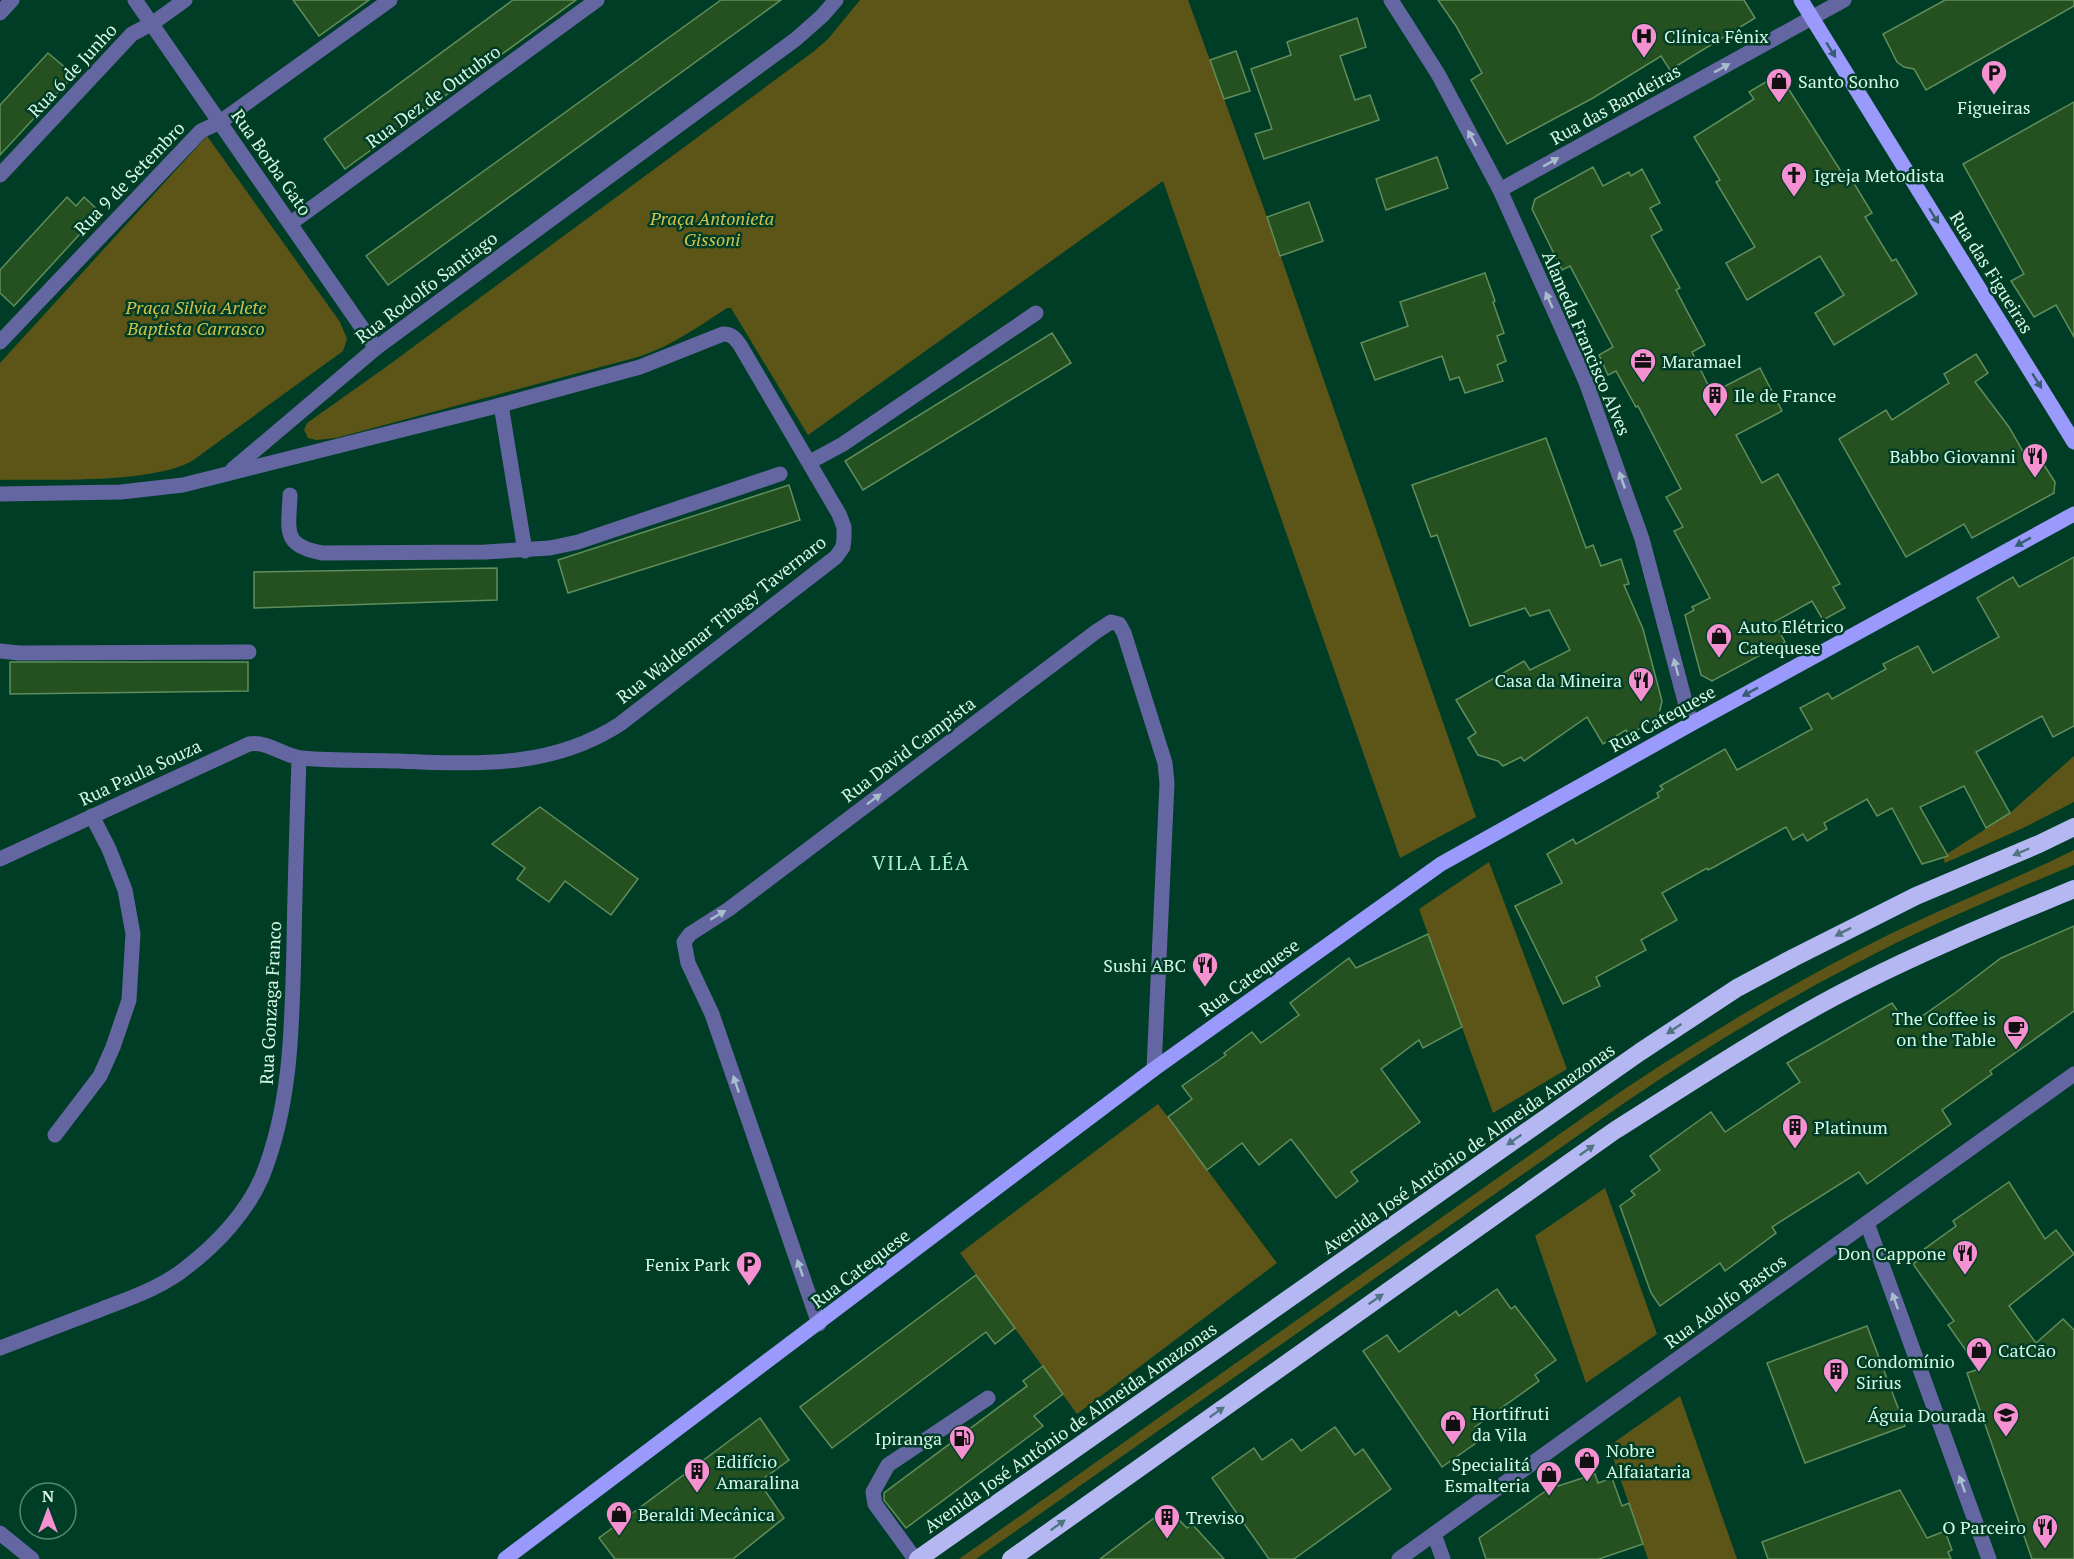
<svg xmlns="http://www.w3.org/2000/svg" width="2074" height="1559" viewBox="0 0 2074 1559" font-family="'PT Serif',serif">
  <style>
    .green { fill: #5d5517 }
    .building { fill: #255121; stroke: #608e5b; stroke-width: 1.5 }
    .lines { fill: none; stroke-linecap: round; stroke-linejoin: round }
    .minor { stroke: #6466a1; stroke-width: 15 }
    .major { stroke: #999afb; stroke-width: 15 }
    .highway { stroke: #b4b7f1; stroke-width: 18 }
    .oneway { fill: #365e71 }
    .oneway2 { fill: #a8beca }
    .oneway3 { fill: #517482 }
    .labels { text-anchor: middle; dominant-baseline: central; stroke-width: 5; stroke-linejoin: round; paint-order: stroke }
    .poi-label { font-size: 18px; fill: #d5f9e5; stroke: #003d27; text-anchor: start }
    .street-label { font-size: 18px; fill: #d5f9e5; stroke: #003d27 }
    .park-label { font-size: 18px; font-style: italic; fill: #d2c249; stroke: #003d27 }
    .neighbourhood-label { font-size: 20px; letter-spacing: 1.5px; fill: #a6f0cb; stroke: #003d27 }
  </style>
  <rect width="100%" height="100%" fill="#003d27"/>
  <g class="green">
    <path d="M860 0H1188L1267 217 1476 817 1400 858 1163 181 808 435 731 308H727C698 327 671 346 638 357L336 438 316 440 308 438 304 430 307 423 386 367 813 52 828 39Z"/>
    <path d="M207 136 340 322 347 339 343 351 192 461C150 484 50 479 0 480V363Z"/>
    <path d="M2074 756V802L2023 828 1945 863 1943 857 1947 854 2010 813Z"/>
    <path d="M2074 850V865C1999 896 1925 927 1853 965 1768 1009 1686 1060 1607 1115L976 1559H959L1588 1114C1683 1048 1781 989 1884 937 1947 906 2012 881 2074 850Z"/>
    <path d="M1489 862 1567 1069 1493 1113 1419 909Z"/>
    <path d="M1158 1104 1277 1263 1077 1414 960 1253Z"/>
    <path d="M1605 1188 1657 1334 1586 1383 1535 1236Z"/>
    <path d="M1680 1396 1737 1559H1648L1609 1446Z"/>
  </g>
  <g class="building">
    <path d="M293 0H369L319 36Z"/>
    <path d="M513 0H576L345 169 324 139Z"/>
    <path d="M721 0H781L388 285 366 256Z"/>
    <path d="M1438 0H1744L1755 18 1670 70 1661 56 1593 98 1507 144 1471 80 1482 73 1456 26Z"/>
    <path d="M1945 0H2074V6L1926 90 1914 69 1904 67 1897 62 1883 34Z"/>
    <path d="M1357 18 1366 47 1340 56 1355 100 1370 95 1379 120 1264 159 1255 134 1272 129 1251 69 1291 55 1287 42Z"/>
    <path d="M1236 51 1250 91 1224 99 1210 60Z"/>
    <path d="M48 53 74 75 0 155V105Z"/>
    <path d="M1779 74 1842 173 1846 170 1872 213 1865 217 1892 261 1896 259 1917 294 1834 345 1815 313 1844 295 1820 256 1747 300 1726 263 1755 247 1716 182 1720 180 1694 137 1754 99 1749 92Z"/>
    <path d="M2074 102V337L2056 305 2034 317 2011 281 2024 274 1963 164Z"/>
    <path d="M1437 157 1448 188 1386 210 1376 179Z"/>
    <path d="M1593 167 1603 186 1629 172 1631 176 1642 169 1660 203 1650 208 1662 230 1651 236 1680 288 1676 290 1705 345 1692 352 1712 393 1760 368 1782 411 1736 435 1762 483 1778 474 1840 584 1833 587 1845 608 1823 620 1812 601 1774 622 1785 642 1712 681 1701 675 1685 615 1694 610 1692 607 1710 598 1674 531 1683 527 1666 497 1681 489 1638 406 1636 407 1616 371 1608 375 1599 355 1613 347 1570 266 1562 270 1532 209 1535 199Z"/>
    <path d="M67 197 76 206 84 197 100 212 14 306 0 293V270Z"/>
    <path d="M1309 202 1323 241 1280 256 1267 217Z"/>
    <path d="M1485 273 1495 301 1493 302 1504 333 1497 336 1506 361 1497 365 1503 381 1465 393 1459 377 1450 380 1442 356 1375 380 1361 343 1408 326 1400 302Z"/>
    <path d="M1052 333 1071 363 863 490 845 461Z"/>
    <path d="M1976 354 1988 373 1975 382 2009 427 2028 460 2037 454 2055 482 2054 493 1972 538 1964 524 1906 557 1839 439 1886 410 1892 420 1949 383 1944 374Z"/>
    <path d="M1546 438 1586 548 1593 545 1601 566 1621 559 1629 584 1624 585 1643 629 1662 701 1659 714 1654 720 1629 735 1626 730 1603 744 1587 717 1524 761 1521 757 1503 766 1498 761 1478 755 1468 738 1476 733 1456 700 1524 661 1530 670 1570 650 1549 610 1530 616 1525 608 1470 626 1437 535 1431 537 1412 485Z"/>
    <path d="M789 485 800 520 568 593 558 560Z"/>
    <path d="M2074 557V726L2053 737 2042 716 1976 752 2010 813 1986 828 1964 786 1920 807 1948 856 1922 864 1892 808 1877 816 1867 799 1824 823 1827 829 1807 841 1803 834 1793 840 1786 827 1714 867 1708 870 1707 868 1662 893 1677 920 1641 940 1646 950 1596 977 1600 986 1563 1004 1515 906 1562 883 1547 854 1573 839 1576 844 1659 797 1657 793 1663 789 1660 786 1725 749 1737 770 1812 729 1800 708 1828 693 1832 699 1886 669 1883 664 1918 646 1933 673 1999 637 1977 598 2013 577 2019 587Z"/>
    <path d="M497 568V600L254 608V572Z"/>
    <path d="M10 662H248V691L10 694Z"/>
    <path d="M540 807 638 879 611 915 565 881 549 902 517 879 525 868 492 844Z"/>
    <path d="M2074 926V1011L1990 1071 1992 1074 1942 1110 1951 1124 1867 1184 1859 1172 1772 1227 1776 1233 1725 1271 1720 1263 1660 1306 1651 1293 1620 1206 1635 1195 1631 1191 1660 1170 1650 1156 1711 1112 1725 1132 1800 1082 1787 1063 1892 1003 1908 1026 1955 993 2001 958Z"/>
    <path d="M1428 934 1462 1027 1423 1048 1419 1040 1381 1069 1420 1122 1351 1172 1358 1181 1336 1198 1291 1139 1259 1165 1242 1143 1207 1170 1168 1117 1192 1099 1182 1086 1226 1055 1224 1053 1252 1032 1261 1043 1299 1015 1290 1003 1349 958 1356 968Z"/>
    <path d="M2009 1182 2045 1239 2056 1230 2074 1254 2009 1306 2036 1343 2063 1319 2074 1330V1559H2032L1967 1373 1979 1369 1948 1325 1954 1321 1913 1264 1926 1254 1923 1250 1956 1226 1953 1221Z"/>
    <path d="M976 1275 1015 1328 995 1344 986 1332 832 1448 800 1407Z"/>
    <path d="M1497 1289 1511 1309 1515 1306 1556 1360 1535 1375 1539 1381 1475 1427 1483 1438 1442 1467 1363 1351 1387 1335 1399 1352 1456 1311 1459 1316Z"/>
    <path d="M1867 1326 1905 1426 1805 1463 1767 1363Z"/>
    <path d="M1043 1366 1063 1394 1034 1416 1043 1426 906 1528 884 1500V1493L1027 1386 1023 1381Z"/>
    <path d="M760 1418 789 1460 759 1482 784 1518 733 1559H615L599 1538Z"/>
    <path d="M1335 1427 1355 1455 1363 1449 1391 1489 1294 1559H1269L1212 1478 1254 1448 1262 1460 1292 1439 1301 1451Z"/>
    <path d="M1595 1474 1598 1483 1612 1478 1622 1506 1629 1503 1643 1544 1599 1559H1486L1479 1538 1557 1483 1558 1486Z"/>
    <path d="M1900 1490 1927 1538 1945 1531 1952 1550 1948 1552 1951 1559H1768L1762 1542Z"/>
    <path d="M1162 1512 1172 1513 1187 1528 1192 1524 1224 1559H1100Z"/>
  </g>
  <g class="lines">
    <g class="minor">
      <path d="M135 0 376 348"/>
      <path d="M1391 0 1438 74 1500 190 1586 382 1642 539 1691 724"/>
      <path d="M0 13 12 0"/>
      <path d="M0 175 132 34 153 23 185 0"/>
      <path d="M1500 190 1844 0"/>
      <path d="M291 223 597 0"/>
      <path d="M0 342 201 131 220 122 390 0"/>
      <path d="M501 405 525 551"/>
      <path d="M810 462 843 444 1036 313"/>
      <path d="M233 469 376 348 796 39 822 16 836 0"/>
      <path d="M0 494 121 492 183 485 501 405 640 367 723 334C732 334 735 338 740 345L839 514 844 527V538L843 547 836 557 620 724C551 769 477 764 398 761 366 760 333 761 302 758 283 756 269 741 249 744L0 859"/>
      <path d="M290 495C289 530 281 546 323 553L485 552 550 548 578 542 780 474"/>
      <path d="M0 651 19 653 249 652"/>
      <path d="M55 1135 100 1076 113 1047 129 1000 133 934 125 890 109 849 92 816"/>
      <path d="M1867 1223 1989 1559"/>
      <path d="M819 1324 712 1014 688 963 684 942 690 934 729 909 1097 631 1111 622 1119 624 1124 633 1165 763 1167 783 1154 1069"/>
      <path d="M0 1348C34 1335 68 1322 102 1309 130 1298 163 1287 187 1267 217 1244 247 1212 262 1177 292 1103 292 1023 294 944 295 882 297 820 299 758"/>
      <path d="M0 1533 32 1559"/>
      <path d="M1434 1534 1443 1559"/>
      <path d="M915 1559 875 1504 873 1492 888 1465 988 1398"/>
      <path d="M1399 1559 2074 1074"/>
    </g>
    <g class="major">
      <path d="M1801 0 2074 442"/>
      <path d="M505 1559 1154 1069 1441 864 1691 724 2074 514"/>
    </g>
    <g class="highway">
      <path d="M918 1559 1640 1052 1737 988 1793 958 1916 896 2039 844 2074 827"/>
      <path d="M1011 1559 1614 1131C1695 1080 1775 1026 1861 983 1930 948 2002 919 2074 889"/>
    </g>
  </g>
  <defs><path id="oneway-solid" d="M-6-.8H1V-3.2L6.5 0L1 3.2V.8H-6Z" transform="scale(1.5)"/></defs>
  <g class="oneway">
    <use href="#oneway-solid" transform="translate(1831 50) rotate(58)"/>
    <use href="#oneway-solid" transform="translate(1934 216) rotate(58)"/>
    <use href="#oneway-solid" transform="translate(2037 381) rotate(58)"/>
    <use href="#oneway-solid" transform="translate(2023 542) rotate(151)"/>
    <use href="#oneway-solid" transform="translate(1750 692) rotate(151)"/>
  </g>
  <g class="oneway2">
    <use href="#oneway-solid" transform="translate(1722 68) rotate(-29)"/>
    <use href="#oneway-solid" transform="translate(1472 138) rotate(-118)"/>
    <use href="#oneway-solid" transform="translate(1551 162) rotate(-29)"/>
    <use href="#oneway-solid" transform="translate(1549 300) rotate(-114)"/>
    <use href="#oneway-solid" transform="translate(1622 480) rotate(-109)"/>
    <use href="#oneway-solid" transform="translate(1676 667) rotate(-105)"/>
    <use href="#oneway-solid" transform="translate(874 799) rotate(-37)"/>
    <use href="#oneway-solid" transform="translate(718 915) rotate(-31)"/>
    <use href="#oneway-solid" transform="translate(736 1084) rotate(-109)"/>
    <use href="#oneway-solid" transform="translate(800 1268) rotate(-109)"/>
    <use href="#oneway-solid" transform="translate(1895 1301) rotate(-110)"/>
    <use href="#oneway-solid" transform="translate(1962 1484) rotate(-110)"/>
  </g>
  <g class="oneway3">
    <use href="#oneway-solid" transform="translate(2021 852) rotate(157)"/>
    <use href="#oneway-solid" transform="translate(1843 932) rotate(153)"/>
    <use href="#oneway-solid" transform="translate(1674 1029) rotate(146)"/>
    <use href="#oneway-solid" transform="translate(1514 1140) rotate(145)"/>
    <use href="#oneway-solid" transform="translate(1587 1150) rotate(-35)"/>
    <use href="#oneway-solid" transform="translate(1376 1299) rotate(-35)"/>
    <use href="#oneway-solid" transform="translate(1217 1412) rotate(-35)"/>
    <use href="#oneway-solid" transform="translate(1058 1525) rotate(-35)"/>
  </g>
  <defs>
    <g id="hospital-pin" transform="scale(1.35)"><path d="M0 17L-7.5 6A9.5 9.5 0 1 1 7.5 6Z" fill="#f590d1" stroke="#003d27"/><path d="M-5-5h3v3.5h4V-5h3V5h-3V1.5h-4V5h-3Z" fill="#111"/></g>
    <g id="parking-pin" transform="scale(1.35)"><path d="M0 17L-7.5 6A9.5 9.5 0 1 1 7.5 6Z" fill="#f590d1" stroke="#003d27"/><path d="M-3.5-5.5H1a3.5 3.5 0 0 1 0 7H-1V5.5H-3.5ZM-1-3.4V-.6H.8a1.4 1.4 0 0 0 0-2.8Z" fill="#111"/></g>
    <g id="shop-pin" transform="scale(1.35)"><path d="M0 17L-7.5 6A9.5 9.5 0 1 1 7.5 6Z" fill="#f590d1" stroke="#003d27"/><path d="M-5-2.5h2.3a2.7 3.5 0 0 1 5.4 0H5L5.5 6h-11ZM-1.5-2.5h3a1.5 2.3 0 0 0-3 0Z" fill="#111"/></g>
    <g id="church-pin" transform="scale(1.35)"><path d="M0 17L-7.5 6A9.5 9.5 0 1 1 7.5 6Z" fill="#f590d1" stroke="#003d27"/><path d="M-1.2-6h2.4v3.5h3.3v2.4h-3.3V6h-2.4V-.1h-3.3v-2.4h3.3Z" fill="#111"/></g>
    <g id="office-pin" transform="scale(1.35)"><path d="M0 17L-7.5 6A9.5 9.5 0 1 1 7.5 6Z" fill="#f590d1" stroke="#003d27"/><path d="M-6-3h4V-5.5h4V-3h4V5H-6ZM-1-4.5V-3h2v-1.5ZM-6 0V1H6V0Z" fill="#111"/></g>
    <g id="building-pin" transform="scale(1.35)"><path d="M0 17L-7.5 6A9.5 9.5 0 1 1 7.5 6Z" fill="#f590d1" stroke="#003d27"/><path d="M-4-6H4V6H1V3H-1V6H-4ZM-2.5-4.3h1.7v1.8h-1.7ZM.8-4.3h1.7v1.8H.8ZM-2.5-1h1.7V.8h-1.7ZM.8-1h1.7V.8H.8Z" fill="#111"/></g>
    <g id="restaurant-pin" transform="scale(1.35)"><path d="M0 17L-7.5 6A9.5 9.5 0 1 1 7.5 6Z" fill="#f590d1" stroke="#003d27"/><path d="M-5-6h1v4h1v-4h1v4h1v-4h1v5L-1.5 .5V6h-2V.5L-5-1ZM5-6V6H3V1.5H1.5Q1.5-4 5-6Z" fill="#111"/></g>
    <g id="cafe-pin" transform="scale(1.35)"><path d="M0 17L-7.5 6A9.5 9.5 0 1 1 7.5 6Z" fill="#f590d1" stroke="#003d27"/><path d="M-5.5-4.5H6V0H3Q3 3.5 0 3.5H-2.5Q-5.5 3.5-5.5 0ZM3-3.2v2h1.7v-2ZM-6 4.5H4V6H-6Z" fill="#111"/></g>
    <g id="school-pin" transform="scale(1.35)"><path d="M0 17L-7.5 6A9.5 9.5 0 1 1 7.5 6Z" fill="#f590d1" stroke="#003d27"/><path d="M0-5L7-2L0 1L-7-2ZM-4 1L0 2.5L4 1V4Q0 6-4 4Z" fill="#111"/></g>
    <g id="fuel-pin" transform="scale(1.35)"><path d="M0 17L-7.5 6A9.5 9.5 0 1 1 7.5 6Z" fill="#f590d1" stroke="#003d27"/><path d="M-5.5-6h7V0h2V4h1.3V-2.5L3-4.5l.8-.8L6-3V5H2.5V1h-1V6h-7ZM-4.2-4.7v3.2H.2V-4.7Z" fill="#111"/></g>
  </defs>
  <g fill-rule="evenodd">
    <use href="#hospital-pin" x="1644" y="36"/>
    <use href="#parking-pin" x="1994" y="73"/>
    <use href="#shop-pin" x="1779" y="81"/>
    <use href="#church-pin" x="1794" y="175"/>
    <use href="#office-pin" x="1643" y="361"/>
    <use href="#building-pin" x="1715" y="395"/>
    <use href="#restaurant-pin" x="2035" y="456"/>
    <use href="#shop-pin" x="1719" y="636"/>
    <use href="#restaurant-pin" x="1641" y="680"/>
    <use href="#restaurant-pin" x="1205" y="965"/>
    <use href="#cafe-pin" x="2016" y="1028"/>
    <use href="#building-pin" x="1795" y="1127"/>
    <use href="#restaurant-pin" x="1965" y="1253"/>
    <use href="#parking-pin" x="749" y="1264"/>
    <use href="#shop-pin" x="1979" y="1350"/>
    <use href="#building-pin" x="1836" y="1371"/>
    <use href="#school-pin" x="2006" y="1415"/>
    <use href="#shop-pin" x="1453" y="1423"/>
    <use href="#fuel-pin" x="962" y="1438"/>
    <use href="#shop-pin" x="1587" y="1460"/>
    <use href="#building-pin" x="697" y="1471"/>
    <use href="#shop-pin" x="1549" y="1474"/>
    <use href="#shop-pin" x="619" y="1514"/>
    <use href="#building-pin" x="1167" y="1517"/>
    <use href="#restaurant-pin" x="2045" y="1527"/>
  </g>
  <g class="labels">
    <g class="poi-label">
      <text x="1664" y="36">Clínica Fênix</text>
      <text x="1798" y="81">Santo Sonho</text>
      <text x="1994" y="107" text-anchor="middle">Figueiras</text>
      <text x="1814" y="175">Igreja Metodista</text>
      <text x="1662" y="361">Maramael</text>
      <text x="1734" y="395">Ile de France</text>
      <text x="2016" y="456" text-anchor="end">Babbo Giovanni</text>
      <text x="1738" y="626">Auto Elétrico<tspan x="1738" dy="21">Catequese</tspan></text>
      <text x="1622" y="680" text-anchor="end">Casa da Mineira</text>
      <text x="1186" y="965" text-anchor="end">Sushi ABC</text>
      <text x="1996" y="1018" text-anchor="end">The Coffee is<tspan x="1996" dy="21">on the Table</tspan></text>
      <text x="1814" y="1127">Platinum</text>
      <text x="1946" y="1253" text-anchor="end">Don Cappone</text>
      <text x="730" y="1264" text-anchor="end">Fenix Park</text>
      <text x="1998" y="1350">CatCão</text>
      <text x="1856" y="1361">Condomínio<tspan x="1856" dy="21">Sirius</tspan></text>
      <text x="1472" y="1413">Hortifruti<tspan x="1472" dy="21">da Vila</tspan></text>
      <text x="1986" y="1415" text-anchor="end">Águia Dourada</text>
      <text x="942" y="1438" text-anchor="end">Ipiranga</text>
      <text x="1606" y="1450">Nobre<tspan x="1606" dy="21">Alfaiataria</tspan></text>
      <text x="716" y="1461">Edifício<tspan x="716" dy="21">Amaralina</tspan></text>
      <text x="1530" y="1464" text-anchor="end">Specialitá<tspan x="1530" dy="21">Esmalteria</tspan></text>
      <text x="638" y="1514">Beraldi Mecânica</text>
      <text x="1186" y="1517">Treviso</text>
      <text x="2026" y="1527" text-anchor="end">O Parceiro</text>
    </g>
    <g class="street-label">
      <text transform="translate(72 70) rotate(-47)">Rua 6 de Junho</text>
      <text transform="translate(433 96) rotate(-36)">Rua Dez de Outubro</text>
      <text transform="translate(1615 104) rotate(-29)">Rua das Bandeiras</text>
      <text transform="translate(272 162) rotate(55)">Rua Borba Gato</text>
      <text transform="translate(129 178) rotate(-46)">Rua 9 de Setembro</text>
      <text transform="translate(1992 272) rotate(58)">Rua das Figueiras</text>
      <text transform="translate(426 287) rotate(-37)">Rua Rodolfo Santiago</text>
      <text transform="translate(1587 343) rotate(67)">Alameda Francisco Alves</text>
      <text transform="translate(721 619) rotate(-38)">Rua Waldemar Tibagy Tavernaro</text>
      <text transform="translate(1662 718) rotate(-29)">Rua Catequese</text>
      <text transform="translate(908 749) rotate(-37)">Rua David Campista</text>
      <text transform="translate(140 772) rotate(-25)">Rua Paula Souza</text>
      <text transform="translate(1249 977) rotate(-36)">Rua Catequese</text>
      <text transform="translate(270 1003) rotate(-87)">Rua Gonzaga Franco</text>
      <text transform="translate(1468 1148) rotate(-35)">Avenida José Antônio de Almeida Amazonas</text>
      <text transform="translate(860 1268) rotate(-37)">Rua Catequese</text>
      <text transform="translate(1725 1301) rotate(-36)">Rua Adolfo Bastos</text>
      <text transform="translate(1070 1427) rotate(-35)">Avenida José Antônio de Almeida Amazonas</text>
    </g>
    <g class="park-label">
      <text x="712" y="218">Praça Antonieta<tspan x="712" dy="21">Gissoni</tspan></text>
      <text x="196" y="307">Praça Silvia Arlete<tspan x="196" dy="21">Baptista Carrasco</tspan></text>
    </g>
    <g class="neighbourhood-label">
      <text x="921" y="862">VILA LÉA</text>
    </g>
  </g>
  <g transform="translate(48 1511)"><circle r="28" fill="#003d27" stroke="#558873" stroke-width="1.5"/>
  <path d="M0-4.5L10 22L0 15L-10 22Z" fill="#f590d1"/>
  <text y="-9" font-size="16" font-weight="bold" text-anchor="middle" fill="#d5f9e5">N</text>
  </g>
</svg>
